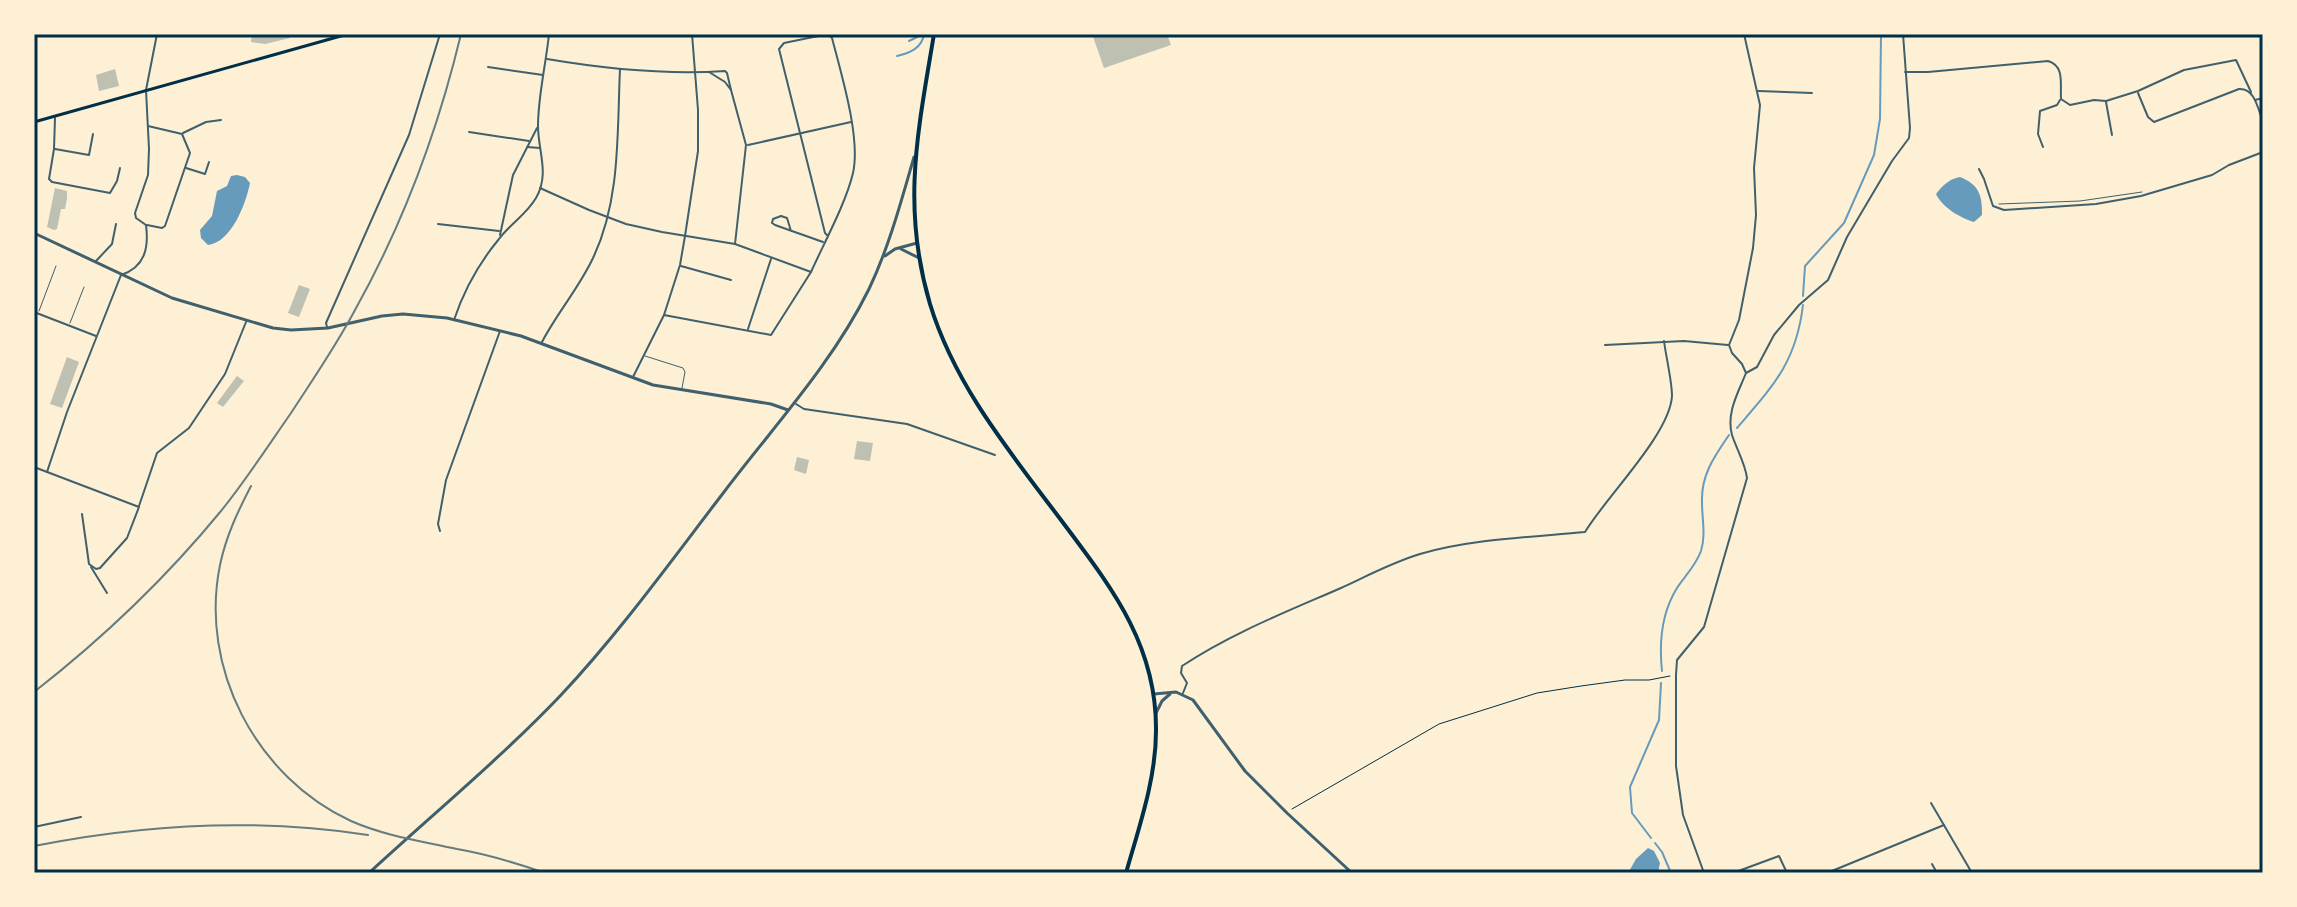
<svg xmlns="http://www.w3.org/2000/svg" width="2297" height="907" viewBox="0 0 2297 907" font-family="'Varela Round',sans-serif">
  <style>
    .water { fill: #669bbc }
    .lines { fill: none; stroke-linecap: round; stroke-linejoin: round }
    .stream { stroke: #669bbc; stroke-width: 2 }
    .building { fill: #bec0b2 }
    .path { stroke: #003049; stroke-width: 1 }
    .service { stroke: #3f606c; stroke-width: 1 }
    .minor { stroke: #3f606c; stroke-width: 2 }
    .tertiary { stroke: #3f606c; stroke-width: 3 }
    .secondary { stroke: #003049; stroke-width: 3 }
    .primary { stroke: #003049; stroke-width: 4 }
    .rail { stroke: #657d81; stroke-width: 2 }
    .neatline { fill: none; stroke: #003049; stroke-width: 3 }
  </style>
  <rect width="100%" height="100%" fill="#fdf0d5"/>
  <g class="water">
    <path d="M237 175 245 177 250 183C246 203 232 242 208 245L201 238 200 230 212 216 217 191 227 186 231 176Z"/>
    <path d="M1960 177C1980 185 1982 196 1982 215L1974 222C1960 218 1942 207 1936 194 1943 185 1949 179 1960 177Z"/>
    <path d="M1648 848 1654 851 1660 863 1658 873H1628L1636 859Z"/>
  </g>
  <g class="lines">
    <g class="stream">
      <path d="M909 41 921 35"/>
      <path d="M897 56C910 53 922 48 924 34"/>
      <path d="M1803 296 1805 266 1844 223 1874 155 1880 119 1881 34"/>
      <path d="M1737 428C1773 386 1796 363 1803 305"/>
      <path d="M1662 671C1659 643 1662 612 1677 588 1685 576 1696 565 1701 551 1706 535 1702 519 1702 502 1701 475 1714 457 1729 435"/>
      <path d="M1651 838 1632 813 1630 787 1659 720 1661 683"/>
      <path d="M1655 843 1662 852 1671 873"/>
    </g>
  </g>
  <g class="building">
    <path d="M252 34H290V38L265 44 251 42Z"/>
    <path d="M1092 34H1167L1171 45 1104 68Z"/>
    <path d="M115 69 119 86 99 91 96 75Z"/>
    <path d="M55 188 67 191V198L65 209H61L57 229 54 230 47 227Z"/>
    <path d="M299 285 310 289 299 317 288 313Z"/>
    <path d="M67 357 79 362 62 408 50 404Z"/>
    <path d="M237 376 244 381 223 407 217 403Z"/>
    <path d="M857 441 873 443 870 461 854 459Z"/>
    <path d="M797 457 809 460 806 474 794 470Z"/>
  </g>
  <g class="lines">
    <path class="path" d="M1292 809 1439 724 1537 693 1581 686 1625 680H1649L1670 676"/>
    <g class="service">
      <path d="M1999 204 2080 201 2142 192"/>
      <path d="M39 311 56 266"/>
      <path d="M70 323 84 287"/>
      <path d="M645 356 683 368 685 372 682 388"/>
      <path d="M34 594V608"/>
    </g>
    <g class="minor">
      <path d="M547 59C606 69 665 75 725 71L727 73 731 90"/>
      <path d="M488 67 543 75"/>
      <path d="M709 72 725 82 731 90 746 145 735 244"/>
      <path d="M1905 72H1928L2048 61C2065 66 2060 84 2061 99L2070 105 2094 100 2106 101 2138 91 2184 70 2236 60 2251 92"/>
      <path d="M1758 91 1812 93"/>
      <path d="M2138 93 2148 117 2154 122 2239 89C2255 88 2258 109 2263 122"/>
      <path d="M2255 100 2263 98"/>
      <path d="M2106 102 2112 135"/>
      <path d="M55 118 54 149 49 179 52 182 110 193 117 181 120 168"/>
      <path d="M469 132 529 141"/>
      <path d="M183 133 206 122 221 120"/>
      <path d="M748 145 851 122"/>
      <path d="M527 147 540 148"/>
      <path d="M2043 147 2038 134 2040 111 2057 105 2060 100"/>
      <path d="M55 149 89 155 93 134"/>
      <path d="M186 168 205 174 209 162"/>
      <path d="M1979 169 1984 179 1993 206 2004 210 2019 209 2096 204 2141 196 2212 175 2229 165 2263 152"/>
      <path d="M540 188 589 210 626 224 662 232 735 244 811 272 771 335 664 315"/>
      <path d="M438 224 499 231"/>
      <path d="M147 225 162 228 165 226 190 153 182 134 148 126"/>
      <path d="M791 231 787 218 781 216 773 219 772 223 775 225 823 242"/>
      <path d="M500 235 513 175 537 128"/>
      <path d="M96 261 112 244 116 224"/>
      <path d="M681 266 731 280"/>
      <path d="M811 272C824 243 846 203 853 173 861 138 841 73 832 38L828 34 784 43 779 49 825 233 827 235"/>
      <path d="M34 312 96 336"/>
      <path d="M454 320C464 290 479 263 499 239 510 224 526 215 536 198 550 174 538 151 538 126 538 96 546 64 549 34"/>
      <path d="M327 327 326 323 409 135 440 34"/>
      <path d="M748 329 771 259"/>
      <path d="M542 342C557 313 579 288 593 258 621 199 617 132 620 69"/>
      <path d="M1605 345 1684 341 1728 345"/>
      <path d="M1746 373 1757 367 1774 335 1799 305 1828 280 1847 237 1892 161 1909 138 1910 128 1903 34"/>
      <path d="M633 377 664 315 680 265 685 236 698 151V110L692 34"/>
      <path d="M796 404 804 409 907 424 995 455"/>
      <path d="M34 467 139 507 127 538 100 568 96 569 89 564 82 514"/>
      <path d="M47 472 67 412 121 275C145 267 149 248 146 225L136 218 135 213 148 175 149 149 146 90 157 34"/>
      <path d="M139 506 157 453 189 428 225 374 246 322"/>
      <path d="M440 531 438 524 446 480 500 331"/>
      <path d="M91 567 107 593"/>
      <path d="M1183 693 1187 683 1181 673 1182 666C1232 633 1286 612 1341 588 1367 576 1393 562 1420 554 1471 539 1532 537 1585 532 1606 497 1670 434 1672 396 1672 381 1666 357 1664 341"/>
      <path d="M1931 803 1972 873"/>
      <path d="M34 827 81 817"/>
      <path d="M1932 864 1937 873"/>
      <path d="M1704 873 1683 815 1676 766V675L1677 660 1704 627 1747 478C1745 463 1737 450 1732 435 1726 413 1738 393 1746 373L1742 364 1732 353 1729 345 1739 320 1753 248 1756 215 1754 168 1760 105 1744 34"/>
      <path d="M1733 873 1779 856 1787 873"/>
      <path d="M1827 873 1944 825"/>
    </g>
    <g class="tertiary">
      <path d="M34 233 172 298 273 328 291 330 328 328 382 316 403 314 447 318 521 336 653 385 771 404 788 410"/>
      <path d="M901 249 919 258"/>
      <path d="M885 256 895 249 917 243"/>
      <path d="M1154 694 1176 692 1193 700 1245 771 1287 813 1352 873"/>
      <path d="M1156 713 1162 701 1170 694"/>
      <path d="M369 873C433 814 501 758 561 695 620 632 671 561 724 492 774 426 832 364 869 289 889 247 901 202 914 157"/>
    </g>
    <path class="secondary" d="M34 122 348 34"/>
    <path class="primary" d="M934 34C918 131 901 206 930 304 955 386 1010 452 1061 520 1111 587 1157 644 1156 731 1156 779 1139 827 1126 873"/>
    <g class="rail">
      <path d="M251 486C238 511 226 536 220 565 199 668 256 777 351 821 385 836 421 841 457 849 487 854 516 863 545 873"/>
      <path d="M34 692C102 639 166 578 221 511 246 480 268 446 291 413 313 379 336 346 355 310 403 224 438 130 461 34"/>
      <path d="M34 846C144 824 257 818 368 835"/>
    </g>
  </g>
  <rect width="2297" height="907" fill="none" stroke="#fdf0d5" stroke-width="72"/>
  <rect x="36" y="36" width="2225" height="835" class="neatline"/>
</svg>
